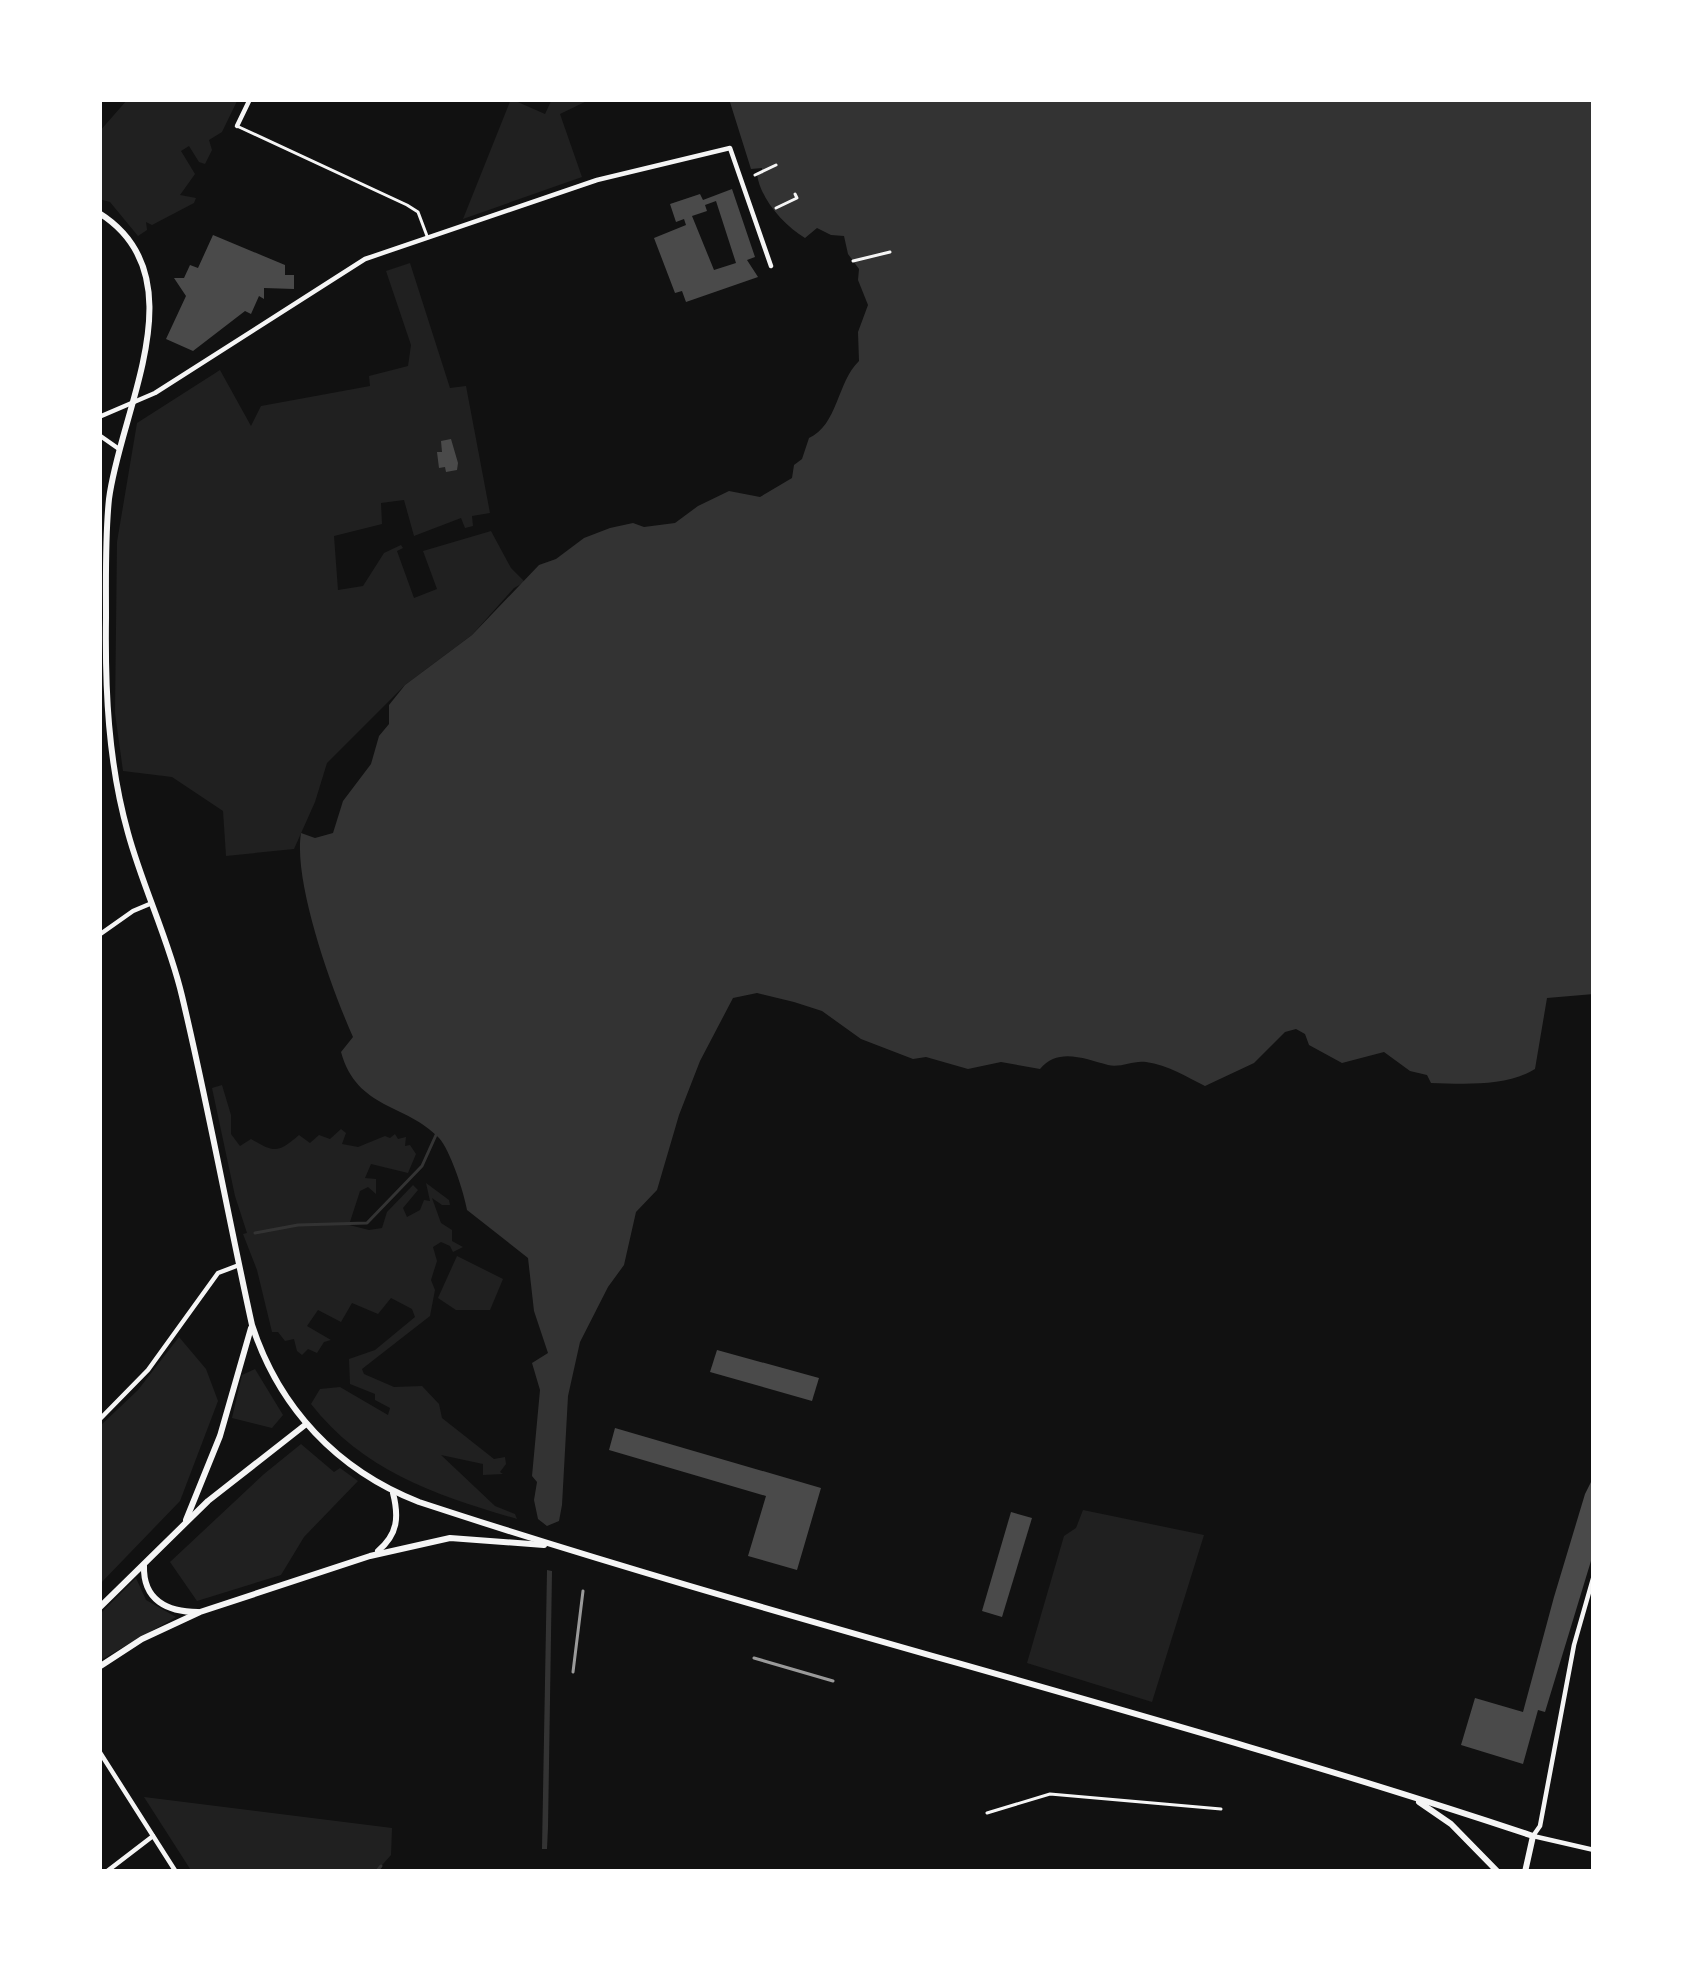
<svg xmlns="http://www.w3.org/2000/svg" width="1693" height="1971" viewBox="0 0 1693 1971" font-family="'Golos Text',sans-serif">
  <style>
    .green { fill: #202020 }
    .water { fill: #333 }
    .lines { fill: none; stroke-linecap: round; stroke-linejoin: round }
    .stream { stroke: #333; stroke-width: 3 }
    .building { fill: #4a4a4a; fill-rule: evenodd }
    .path { stroke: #f5f5f5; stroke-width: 3 }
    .service { stroke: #f5f5f5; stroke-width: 3 }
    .minor { stroke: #f5f5f5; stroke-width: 4.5 }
    .tertiary { stroke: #f5f5f5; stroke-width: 6 }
    .rail { stroke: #9a9a9a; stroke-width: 3 }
  </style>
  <rect width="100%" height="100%" fill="#111"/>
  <g class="green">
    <path d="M128 99H238L222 132 209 140 212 150 205 164 199 162 189 146 181 151 195 174 180 195 196 198 194 203 152 225 146 222 147 230 138 236 110 202 99 199V132Z"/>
    <path d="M511 99 545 114 552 99H591L560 114 582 177 463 219Z"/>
    <path d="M410 263 450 388 466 386 490 513 472 516 473 526 465 528 461 518 414 536 404 500 381 503 382 524 334 536 338 590 363 586 384 553 401 545 403 548 397 551 414 598 437 589 423 551 491 531 511 568 525 582 514 588 472 635 405 685 327 763 315 802 294 849 226 856 223 811 172 777 123 771 115 713 117 542 137 423 220 370 251 426 261 406 370 386 369 376 408 366 411 345 386 271Z"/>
    <path d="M222 1085 231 1115V1134L240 1146 251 1139C274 1152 277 1154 299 1135L310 1143 319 1135 330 1139 341 1129 346 1133 342 1144 358 1147 385 1136 390 1138 395 1134 398 1139 406 1137 405 1146 410 1145 416 1154 408 1173 371 1164 365 1178 376 1179V1194L368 1187 360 1191 349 1225 369 1230 382 1228 387 1212 413 1185 418 1190 403 1208 407 1217 420 1210 424 1200 430 1201 426 1183 449 1200 450 1205H442L432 1198 441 1223 452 1230V1241L463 1247 453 1252 450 1246 441 1242 433 1247 437 1261 431 1280 435 1290 430 1316 362 1369 364 1374 394 1387 422 1386 439 1404 442 1418 494 1459 505 1457 506 1464 500 1472 503 1474 483 1475V1464L441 1455 495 1506 515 1514 517 1519C438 1496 363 1471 311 1404L320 1389 340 1387 388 1415 390 1408 375 1400V1394L350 1384 349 1359 375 1350 415 1317 412 1309 391 1298 378 1314 352 1303 341 1322 318 1310 307 1326 331 1340 324 1342 317 1353 308 1349 302 1355 297 1351 294 1339 285 1341 278 1332H272L257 1270 243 1234 247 1233 235 1196 212 1088Z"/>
    <path d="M457 1256 503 1279 490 1310H456L438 1298Z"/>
    <path d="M179 1337 206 1369 218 1401 180 1501 99 1585V1427L138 1390Z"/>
    <path d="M255 1369 283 1415 272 1428 232 1418 242 1375Z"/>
    <path d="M301 1444 334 1472 340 1468 358 1481 304 1537 281 1575 197 1601 170 1562 264 1474Z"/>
    <path d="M1083 1510 1204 1535 1152 1702 1027 1663 1064 1536 1076 1528Z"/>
    <path d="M136 1578 146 1600 176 1617 99 1661V1615Z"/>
    <path d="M144 1797 392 1828 391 1855 376 1872H192Z"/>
  </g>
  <g class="water">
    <path d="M729 99H1594V994L1547 998 1535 1069C1507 1087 1463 1084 1431 1083L1427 1075 1410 1071 1384 1052 1342 1063 1309 1045 1305 1034 1296 1029 1285 1032 1254 1063 1205 1086C1187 1077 1168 1065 1146 1062 1133 1060 1121 1068 1108 1065 1085 1059 1058 1047 1040 1069L1001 1062 968 1069 926 1057 913 1059 861 1039 822 1011 794 1002 757 993 733 998 700 1061 679 1115 657 1190 636 1212 624 1265 608 1287 580 1342 568 1396 562 1505 559 1521 547 1526 538 1519 534 1500 537 1482 532 1476 540 1390 532 1363 548 1353 534 1311 528 1258 467 1210C464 1192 450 1150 439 1138 406 1103 357 1110 341 1052L353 1037C332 990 293 882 301 833L315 838 333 833 343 801 371 764 379 736 389 724V705L405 685 472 635 539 565 556 559 584 538 610 528 633 523 644 527 675 523 698 506 729 491 760 497 792 478 794 465 802 459 809 438C838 425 837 382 859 361L858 332 868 305 858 280 859 269 848 254 844 236 831 235 817 228 805 238C783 225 760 198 757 174H762V168L751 169Z"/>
    <path d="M547 1570 552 1571 548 1827 547 1849H542Z"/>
  </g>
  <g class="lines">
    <g class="stream">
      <path d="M255 1233 298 1225 367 1223 422 1166 436 1135"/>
      <path d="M376 1872 381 1866"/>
    </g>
  </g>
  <g class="building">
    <path d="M732 189 755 257 747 260 758 277 686 302 682 291 675 293 654 238 686 225 684 219 676 222 670 204 700 194 703 200ZM716 201 736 263 714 270 692 216 707 211 705 205Z"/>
    <path d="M213 235 285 265V275H294V289L264 288V299L259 296 251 314 245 311 193 351 166 339 186 296 174 278H184L190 265 198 268Z"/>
    <path d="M451 439 458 463 457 470 446 472 445 467 439 468 437 452H442L441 441Z"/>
    <path d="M717 1350 819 1378 812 1401 710 1372Z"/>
    <path d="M615 1428 821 1488 797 1570 748 1556 766 1496 609 1450Z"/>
    <path d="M1594 1476V1551L1545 1712 1538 1710 1523 1764 1461 1745 1475 1698 1523 1712 1554 1597 1585 1494Z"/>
    <path d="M1011 1512 1032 1518 1002 1617 982 1611Z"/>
  </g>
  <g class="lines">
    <g class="path">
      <path d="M755 175 776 165"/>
      <path d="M776 208 797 198 795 194"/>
      <path d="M853 261 890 252"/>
    </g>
    <g class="service">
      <path d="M239 127 407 205 418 212 427 236"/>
      <path d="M987 1813 1050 1794 1221 1809"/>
    </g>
    <g class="minor">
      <path d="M237 126 250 99"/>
      <path d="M99 417 155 393 365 259 597 180 730 148 771 266"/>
      <path d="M99 435 119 449"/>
      <path d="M99 935 133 911 152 903"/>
      <path d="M99 1420 148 1370 218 1273 239 1265"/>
      <path d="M1594 1575 1574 1645 1540 1826 1533 1836 1594 1850"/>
      <path d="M99 1751 176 1872"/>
      <path d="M106 1872 153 1836"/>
    </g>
    <g class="tertiary">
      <path d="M99 213C200 276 120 410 109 499 105 537 106 577 106 617 105 689 108 762 128 833 143 888 169 940 182 996 208 1105 228 1216 252 1325 279 1408 337 1470 419 1502 787 1623 1165 1713 1533 1836L1525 1872"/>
      <path d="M186 1520 220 1436 251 1328"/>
      <path d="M378 1551C398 1534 399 1517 393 1493"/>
      <path d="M144 1566C143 1600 167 1612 198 1612"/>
      <path d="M99 1608 208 1501 305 1425"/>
      <path d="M99 1667 142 1639 200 1612 370 1556 450 1538 544 1545"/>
      <path d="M1419 1802 1451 1824 1498 1872"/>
    </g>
    <g class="rail">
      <path d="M754 1658 833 1681"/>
      <path d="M573 1672 583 1591"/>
    </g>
  </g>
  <rect width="1693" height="1971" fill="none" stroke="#ffffff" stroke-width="204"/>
</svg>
